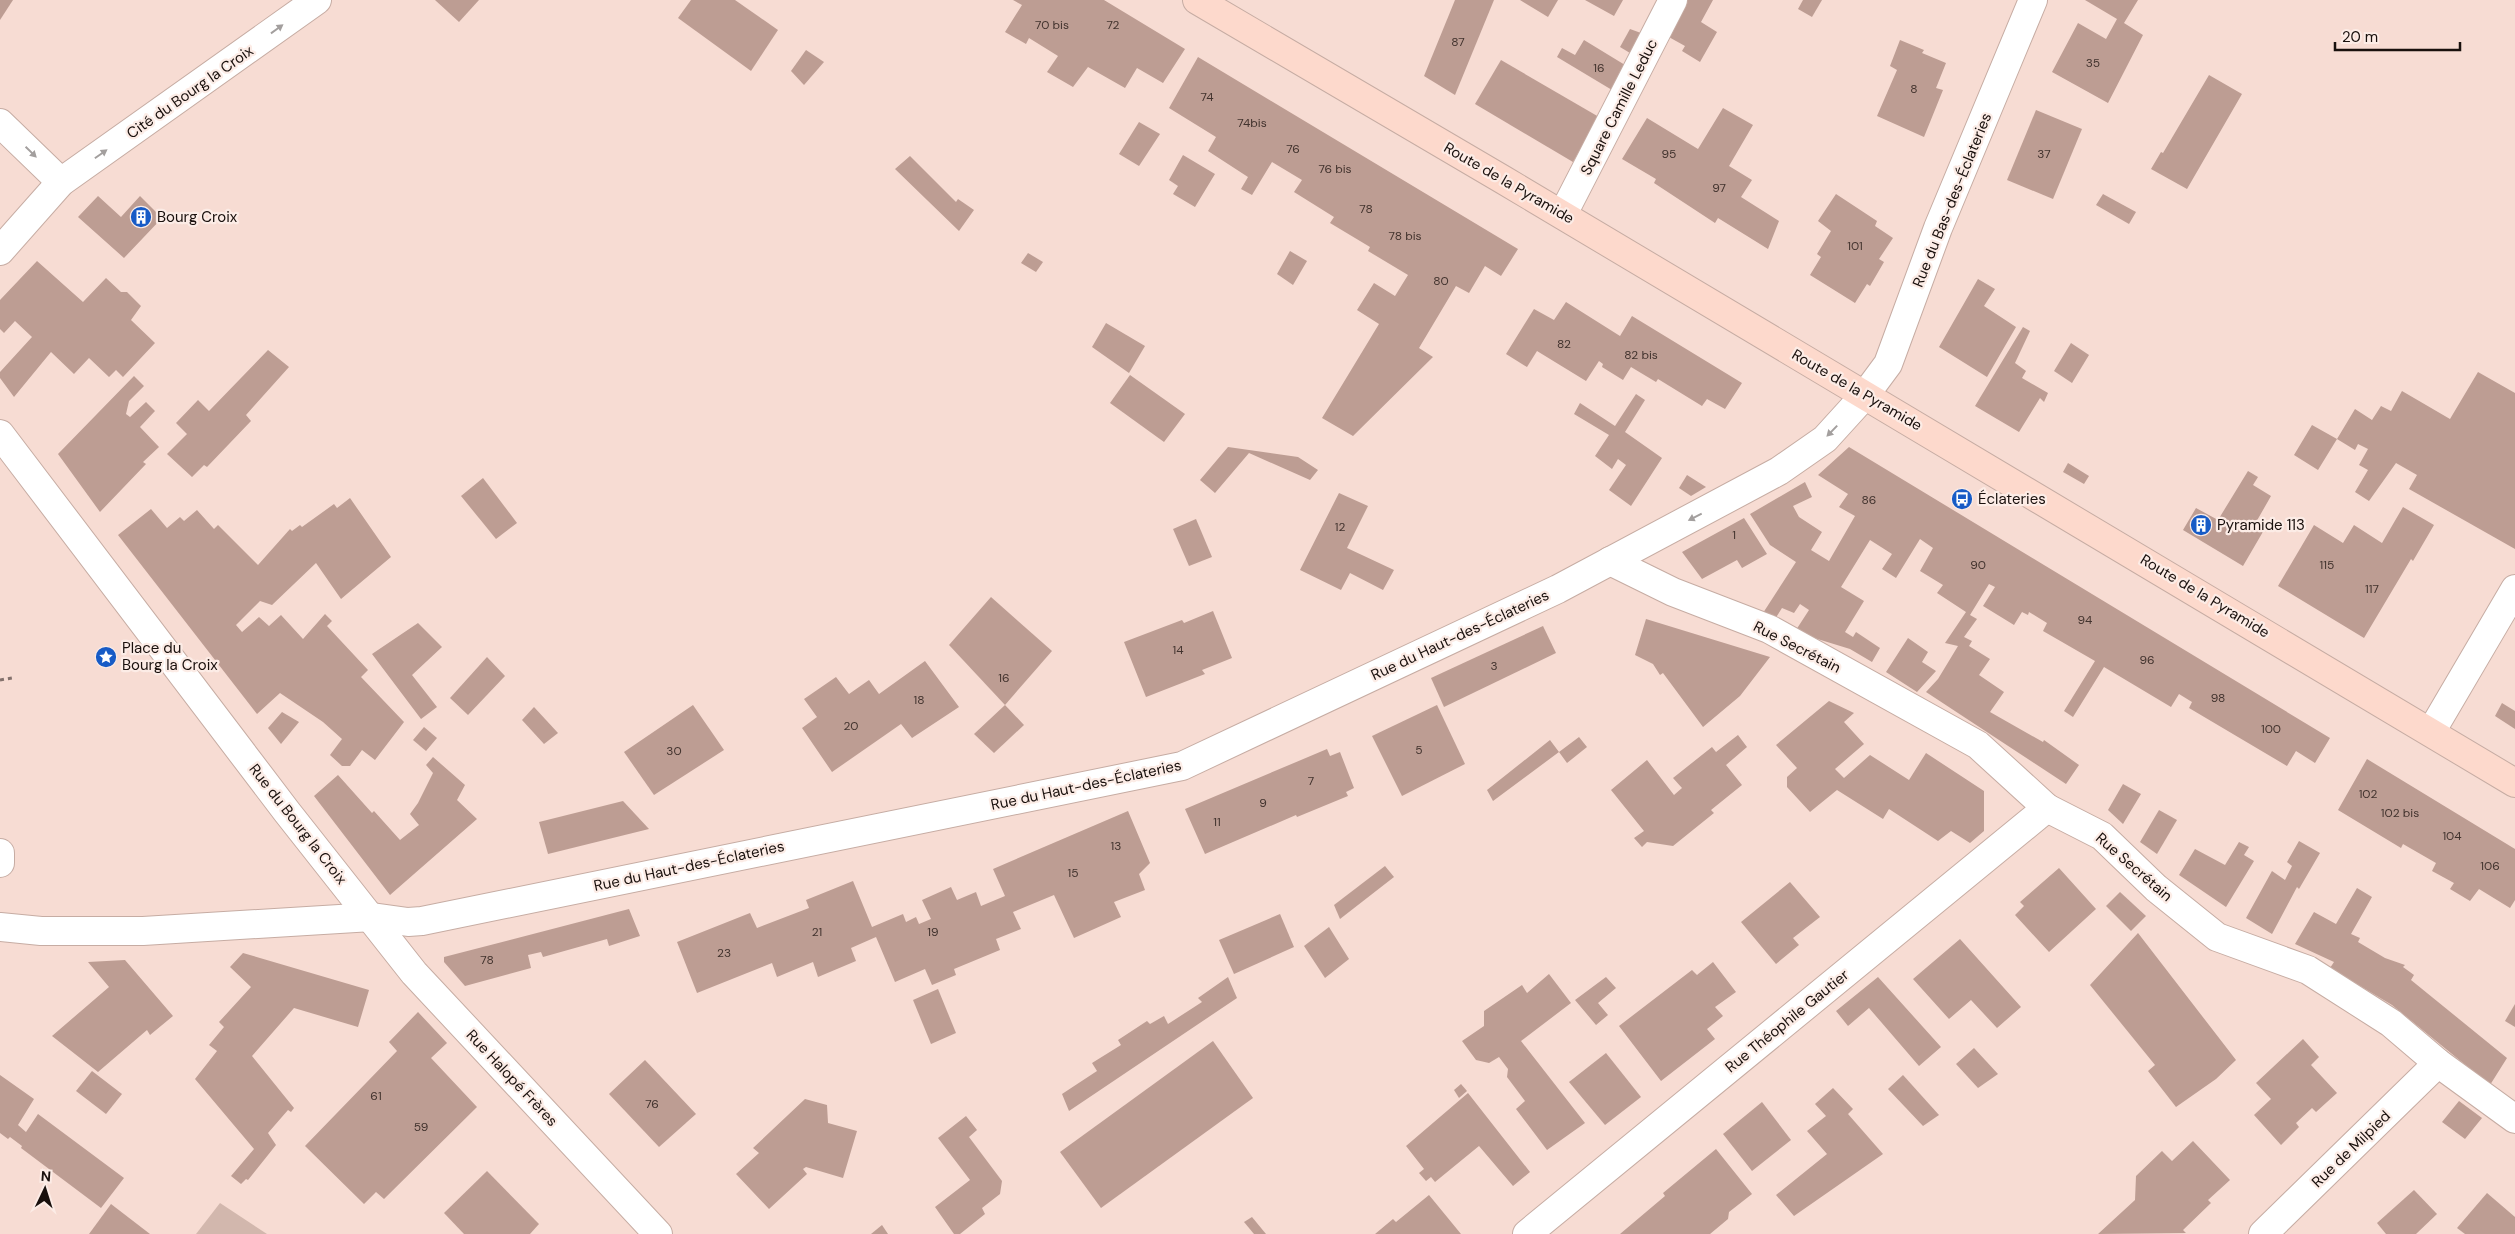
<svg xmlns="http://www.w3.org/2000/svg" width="2515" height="1234" viewBox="0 0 2515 1234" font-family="'DM Sans',sans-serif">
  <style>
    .green { fill: #d2b7ad }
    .building { fill: #bd9d93 }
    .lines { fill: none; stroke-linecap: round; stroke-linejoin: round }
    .minor-casing { stroke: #c6aca3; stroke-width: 30 }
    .tertiary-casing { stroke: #c6aca3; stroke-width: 30 }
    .secondary-casing { stroke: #c6aca3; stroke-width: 30 }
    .path { stroke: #83716c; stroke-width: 3; stroke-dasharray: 4 4; stroke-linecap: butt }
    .minor { stroke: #fff; stroke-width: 28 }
    .tertiary { stroke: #fff; stroke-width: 28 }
    .secondary { stroke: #fdd9cc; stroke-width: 28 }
    .oneway { fill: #a39f9e }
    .labels { text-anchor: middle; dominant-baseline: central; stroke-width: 4.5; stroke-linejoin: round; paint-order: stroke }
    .number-label { font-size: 12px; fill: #42332e }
    .street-label { font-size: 15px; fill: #19100d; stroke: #fcece6 }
    .poi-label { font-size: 15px; fill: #19100d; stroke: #fcece6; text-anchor: start }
  </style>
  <rect width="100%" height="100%" fill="#f7dcd3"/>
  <path class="green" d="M220 1203 267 1234H196Z"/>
  <g class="building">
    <path d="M0 0H13L0 20Z"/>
    <path d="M435 0H479L459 22Z"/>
    <path d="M691 0H735L778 30 751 71 678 18Z"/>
    <path d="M1013 0H1104L1185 49 1163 83 1137 68 1125 88 1088 67 1073 87 1047 72 1058 56 1029 38 1026 44 1005 32 1022 5Z"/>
    <path d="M1455 0H1494L1455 95 1424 76Z"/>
    <path d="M1520 0H1558L1548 17Z"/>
    <path d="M1585 0H1623L1614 16Z"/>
    <path d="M1686 0H1713L1701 22 1717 32 1700 62 1682 51 1685 46 1667 36Z"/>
    <path d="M1803 0H1822L1812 17 1798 9Z"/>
    <path d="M2085 0H2138L2124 23 2143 35 2108 103 2052 72 2078 23 2106 39 2117 19Z"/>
    <path d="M1630 29 1641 33 1630 53 1620 47Z"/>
    <path d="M1584 40 1625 65 1612 90 1557 57 1562 48 1575 55Z"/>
    <path d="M1900 40 1924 50 1922 53 1946 63 1936 88 1943 90 1924 137 1877 116 1897 70 1890 66Z"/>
    <path d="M806 50 824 62 804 85 791 71Z"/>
    <path d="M1198 57 1518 249 1501 276 1485 266 1469 293 1456 286 1419 348 1433 357 1353 436 1322 418 1379 324 1357 310 1374 283 1395 296 1408 275 1368 251 1370 247 1330 223 1334 217 1294 192 1302 180 1272 162 1252 195 1241 189 1248 177 1208 151 1216 137 1169 108Z"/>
    <path d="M1501 60 1599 117 1573 162 1475 104Z"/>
    <path d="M2209 75 2242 94 2187 189 2151 169 2161 152 2163 153Z"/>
    <path d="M1723 108 1753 125 1729 166 1752 180 1741 197 1779 221 1768 249 1718 218 1715 223 1654 183 1656 179 1622 159 1647 118 1698 149Z"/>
    <path d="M2036 110 2082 129 2053 199 2007 180Z"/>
    <path d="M1139 122 1160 134 1139 166 1119 154Z"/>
    <path d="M1183 155 1215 174 1195 207 1173 194 1178 186 1169 180Z"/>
    <path d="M910 156 956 202 958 199 974 210 959 231 895 169Z"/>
    <path d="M1836 194 1877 221 1875 226 1893 238 1879 259 1884 262 1870 286 1867 284 1855 303 1810 275 1821 257 1817 254 1831 231 1818 221Z"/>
    <path d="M2103 194 2136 212 2129 224 2096 205Z"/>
    <path d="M98 196 121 217 140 196 162 218 124 258 78 217Z"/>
    <path d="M1290 251 1307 261 1293 285 1277 274Z"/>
    <path d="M1028 253 1043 262 1036 272 1021 263Z"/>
    <path d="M37 261 83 302 106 278 121 292H127L141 306 131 320 155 343 123 377 116 370 109 377 89 358 74 374 51 352 14 397 0 378V372L32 337 15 321 4 333 0 329V300Z"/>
    <path d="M1978 279 1995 289 1984 306 2016 327 1987 377 1939 347Z"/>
    <path d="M1566 302 1620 336 1632 316 1742 383 1725 409 1707 399 1702 406 1658 379 1656 382 1631 367 1623 380 1602 367 1603 364 1599 361 1586 381 1537 351 1527 367 1506 354 1534 309 1554 320Z"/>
    <path d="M1106 323 1145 346 1129 373 1092 347Z"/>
    <path d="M2023 327 2030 331 2015 363 2026 371 2022 378 2048 393 2044 402 2040 398 2019 432 1975 406Z"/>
    <path d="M2071 343 2089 355 2072 383 2054 371Z"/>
    <path d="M268 350 289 367 246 415 251 421 207 467 204 465 192 477 167 454 187 434 176 423 198 400 209 411Z"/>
    <path d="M2478 372 2515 393V549L2409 489 2417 475 2396 463 2369 501 2355 492 2368 470 2359 465 2368 449 2358 444 2355 450 2337 439 2318 470 2294 455 2312 425 2337 439 2355 409 2372 420 2381 406 2391 411 2402 391 2450 419Z"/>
    <path d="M1130 375 1185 414 1164 442 1110 403Z"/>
    <path d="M134 376 144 386 129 401 126 414 130 417 146 402 155 411 140 427 159 447 143 462 146 464 100 512 58 454Z"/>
    <path d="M1636 394 1645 400 1625 432 1662 458 1631 506 1609 490 1626 465 1618 459 1612 469 1595 456 1609 435 1574 414 1580 403 1615 426Z"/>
    <path d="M1228 447 1298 457 1318 470 1310 480 1249 453 1215 493 1200 480Z"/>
    <path d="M1849 447 2330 738 2315 763 2296 751 2287 766 2189 708 2192 702 2179 694 2171 707 2104 667 2073 717 2064 711 2095 661 2043 631 2047 623 2029 612 2028 615 2022 612 2014 625 1983 606 1995 587 1989 584 1970 615 1977 619 1964 637 1972 641 1969 646 1990 659 1979 675 2004 692 1990 712 2043 742 2044 740 2079 765 2066 784 1926 692 1938 679 1958 646 1945 643 1966 612 1937 593 1943 585 1920 571 1933 548 1920 539 1896 578 1882 569 1892 554 1870 540 1841 587 1864 601 1845 632 1853 637 1856 632 1880 648 1872 662 1850 649 1811 637 1796 630 1809 610 1800 604 1794 613 1782 608 1775 619 1763 613 1796 562 1770 545 1750 514 1805 482 1812 497 1793 506 1799 517 1822 532 1811 550 1829 561 1855 516 1839 507 1848 494 1818 475Z"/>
    <path d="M2068 463 2089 476 2084 484 2063 472Z"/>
    <path d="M2248 471 2258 477 2253 485 2271 496 2255 524 2264 530 2243 566 2183 530 2196 508 2218 520Z"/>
    <path d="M1687 475 1706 487 1691 496 1679 488Z"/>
    <path d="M483 478 517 523 496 539 461 496Z"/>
    <path d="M1339 493 1368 506 1347 548 1394 570 1383 590 1350 573 1341 590 1300 570Z"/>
    <path d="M350 498 391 557 341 599 316 563 272 605 260 601 236 625 242 632 259 617 269 626 281 615 303 639 325 614 332 621 327 626 368 670 361 677 404 722 375 760 362 750 350 766H342L330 755 342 739 323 722 280 693 257 714 118 535 151 509 167 528 180 517 184 521 197 510 214 529 218 525 258 565 290 529 292 531 300 525 302 527 334 504 337 508Z"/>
    <path d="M2403 507 2434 525 2413 561 2411 559 2364 638 2278 586 2314 525 2343 543 2354 525 2382 543Z"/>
    <path d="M1744 518 1767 554 1742 568 1737 560 1702 579 1682 552Z"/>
    <path d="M1196 519 1212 557 1189 566 1173 529Z"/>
    <path d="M991 597 1052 651 1005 705 949 645Z"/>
    <path d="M1213 611 1232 658 1202 670 1205 674 1146 697 1124 642 1182 620 1184 623Z"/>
    <path d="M1646 619 1770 657 1740 696 1703 727 1663 673 1660 675 1653 664 1635 655Z"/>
    <path d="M418 623 442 647 412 675 437 707 421 719 372 654Z"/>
    <path d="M1543 626 1556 653 1444 707 1431 678Z"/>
    <path d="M1908 638 1928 652 1922 662 1936 671 1917 692 1886 672Z"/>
    <path d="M487 657 505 676 468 715 450 698Z"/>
    <path d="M925 661 959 707 912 738 901 724 832 772 802 728 817 717 804 699 836 677 849 694 869 680 879 694Z"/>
    <path d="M1829 701 1854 713 1844 722 1864 744 1835 769 1844 778 1870 755 1909 780 1926 753 1984 791V831L1970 843 1951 831 1938 841 1889 809 1883 819 1837 790 1810 812 1787 787V777L1797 768 1776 745Z"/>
    <path d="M2502 703 2515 711V729L2495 716Z"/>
    <path d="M693 705 724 750 654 795 624 752Z"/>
    <path d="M1005 705 1024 725 994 753 974 734Z"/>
    <path d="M1437 705 1465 764 1402 796 1372 736Z"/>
    <path d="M534 707 558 733 544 744 522 720Z"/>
    <path d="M282 712 299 722 281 744 268 728Z"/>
    <path d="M424 727 437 738 426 751 413 740Z"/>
    <path d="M1738 735 1747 747 1726 765 1742 785 1711 810 1714 813 1673 846 1647 842 1642 847 1634 838 1644 831 1611 790 1647 760 1674 795 1682 788 1673 778 1712 747 1716 752Z"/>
    <path d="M1579 737 1587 747 1567 763 1559 752 1493 801 1487 790 1550 740 1559 752Z"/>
    <path d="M1327 749 1330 756 1340 752 1354 788 1346 792 1348 796 1297 817 1296 815 1205 854 1185 809Z"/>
    <path d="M433 757 465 785 457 800 477 819 390 895 314 796 338 775 372 813 374 811 400 840 419 825 410 814 418 803 433 773 426 765Z"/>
    <path d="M2367 759 2515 849V900L2510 908 2479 889 2470 901 2450 889 2454 883 2432 871 2436 863 2403 844 2401 848 2338 810Z"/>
    <path d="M2123 784 2141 794 2123 824 2108 810Z"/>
    <path d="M623 801 649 829 548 854 539 822Z"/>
    <path d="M2159 810 2177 820 2157 854 2140 842Z"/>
    <path d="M1128 811 1150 863 1139 874 1145 890 1114 902 1121 917 1074 938 1054 895 1013 912 1021 929 996 939 1000 950 954 969 956 975 932 985 925 969 895 982 876 937 851 948 856 961 818 977 813 962 777 977 772 963 697 993 677 942 750 913 757 928 809 908 806 900 853 881 872 927 903 914 906 922 916 917 919 924 931 919 922 900 951 887 957 900 976 892 981 906 1005 896 993 869Z"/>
    <path d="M2299 841 2320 853 2299 889 2297 887 2272 934 2246 918 2272 871 2285 880 2292 866 2287 862Z"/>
    <path d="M2239 842 2249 847 2244 855 2254 861 2226 907 2179 875 2195 849 2225 865Z"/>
    <path d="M1385 866 1394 877 1340 919 1334 905Z"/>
    <path d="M2059 868 2096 909 2049 952 2015 915 2024 906 2020 902Z"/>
    <path d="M1790 882 1820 917 1793 938 1799 945 1776 964 1741 922Z"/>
    <path d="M2357 888 2372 897 2351 934 2360 938 2358 942 2385 958 2405 965 2403 967 2414 975 2411 980 2507 1058 2490 1085 2392 1005 2330 968 2334 962 2295 944 2314 912 2336 924Z"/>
    <path d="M2120 892 2146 916 2131 931 2106 906Z"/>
    <path d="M629 909 640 936 609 946 607 939 543 957 541 952 528 955 531 968 465 986 444 962V957Z"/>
    <path d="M1280 914 1294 947 1234 974 1219 940Z"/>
    <path d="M1329 927 1349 959 1325 978 1304 946Z"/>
    <path d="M2138 933 2236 1060 2216 1079 2176 1107 2148 1071 2155 1065 2090 985Z"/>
    <path d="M1960 939 2021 1007 1997 1028 1971 1000 1949 1019 1913 979Z"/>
    <path d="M243 953 369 990 358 1027 294 1008 252 1056 294 1108 291 1112 288 1110 268 1133 276 1145 248 1180 246 1179 241 1184 231 1176 254 1149 195 1079 217 1051 209 1045 224 1027 219 1022 251 987 230 967Z"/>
    <path d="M125 960 173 1016 150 1035 147 1030 98 1072 52 1036 109 987 88 962Z"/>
    <path d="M1713 962 1736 992 1715 1007 1723 1016 1707 1029 1715 1039 1661 1081 1619 1026 1692 970 1697 975Z"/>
    <path d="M1549 974 1571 1003 1521 1041 1585 1123 1547 1150 1516 1109 1525 1101 1507 1077 1508 1069 1499 1057 1489 1063 1476 1060 1462 1041 1484 1026V1011L1522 985 1527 993Z"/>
    <path d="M1228 977 1237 998 1069 1111 1062 1094 1097 1071 1092 1063 1121 1045 1118 1040 1147 1021 1150 1024 1164 1016 1168 1024 1202 1002 1198 998Z"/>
    <path d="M1606 977 1616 988 1598 1003 1608 1015 1596 1025 1575 1000Z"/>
    <path d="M1878 977 1941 1047 1919 1066 1869 1008 1848 1026 1836 1011Z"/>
    <path d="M938 989 956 1033 931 1044 913 1000Z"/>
    <path d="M2515 1004V1027L2505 1021Z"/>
    <path d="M418 1012 447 1043 431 1058 477 1107 384 1199 376 1192 364 1204 305 1146 397 1051 389 1042Z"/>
    <path d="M2303 1039 2319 1057 2311 1065 2337 1093 2316 1112 2312 1108 2296 1123 2299 1127 2281 1145 2254 1115 2271 1099 2256 1083Z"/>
    <path d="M1213 1041 1253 1098 1101 1208 1060 1152Z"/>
    <path d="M1974 1048 1998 1074 1978 1088 1956 1064Z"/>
    <path d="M1606 1053 1641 1097 1605 1125 1569 1082Z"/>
    <path d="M645 1060 696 1114 659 1147 609 1094Z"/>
    <path d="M92 1071 122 1094 106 1114 76 1091Z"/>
    <path d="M0 1075 34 1099 18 1125 26 1132 38 1114 124 1178 101 1208 21 1148 22 1146 10 1137 8 1139 0 1133Z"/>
    <path d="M1903 1075 1939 1115 1923 1126 1888 1089Z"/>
    <path d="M1461 1084 1467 1091 1459 1098 1454 1090Z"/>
    <path d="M1833 1088 1853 1109 1848 1114 1883 1154 1794 1216 1776 1195 1827 1154 1807 1131 1826 1116 1815 1104Z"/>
    <path d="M1468 1093 1530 1172 1513 1186 1479 1146 1435 1182 1431 1177 1426 1181 1419 1173 1424 1169 1406 1146Z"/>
    <path d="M805 1099 827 1105 828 1123 857 1131 843 1178 806 1167 803 1169 807 1174 769 1209 736 1174 759 1153 753 1148Z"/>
    <path d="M2459 1101 2482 1118 2465 1139 2442 1122Z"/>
    <path d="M1762 1102 1791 1140 1752 1171 1723 1134Z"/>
    <path d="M966 1116 977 1130 969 1137 1002 1181 1000 1194 982 1208 985 1214 960 1234H954L935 1207 970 1180 938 1138Z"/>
    <path d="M2193 1141 2230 1180 2208 1200 2211 1203 2183 1230 2186 1233 2098 1234 2135 1200 2136 1176 2162 1151 2172 1161Z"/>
    <path d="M1716 1149 1752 1194 1729 1212 1728 1219 1710 1234H1620L1665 1196 1663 1193Z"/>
    <path d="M487 1171 539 1224 530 1234H464L444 1213Z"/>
    <path d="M2414 1190 2437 1214 2416 1234H2386L2377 1223Z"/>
    <path d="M2487 1193 2515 1217V1234H2465L2457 1228Z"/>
    <path d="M1429 1195 1461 1234H1375L1393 1219 1396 1222Z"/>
    <path d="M111 1204 150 1234H89Z"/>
    <path d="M1252 1217 1266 1234H1254L1244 1222Z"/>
    <path d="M882 1225 888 1234H871Z"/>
  </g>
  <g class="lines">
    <g class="minor-casing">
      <g id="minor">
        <path d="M0 123 61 182"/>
        <path d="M1563 214 1673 0"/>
        <path d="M0 251 61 182 317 0"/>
        <path d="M1610 561 1673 592 1769 629 1978 745 2047 808 2102 836 2156 888 2217 937 2308 970 2391 1023 2438 1063 2515 1119"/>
        <path d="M2431 732 2515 589"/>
        <path d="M372 917 408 922 422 921 1182 766 1558 589 1779 471 1825 439 1865 395 1888 364 1938 228 2033 0"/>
        <path d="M1527 1234 2047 808"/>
        <path d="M2263 1234 2438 1063"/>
      </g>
    </g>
    <g class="tertiary-casing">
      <g id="tertiary">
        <path d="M0 434 287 812 414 973 658 1234"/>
        <path d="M0 853V863"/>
        <path d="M0 927 41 931H143L372 917"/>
      </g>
    </g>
    <g class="secondary-casing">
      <path id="secondary" d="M1197 0C1638 258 2077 519 2515 783"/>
    </g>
    <path class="path" d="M0 680 12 678"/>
    <use href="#minor" class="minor"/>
    <use href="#tertiary" class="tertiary"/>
    <use href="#secondary" class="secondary"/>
  </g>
  <defs><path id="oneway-solid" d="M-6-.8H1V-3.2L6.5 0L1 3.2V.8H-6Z" transform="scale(1.25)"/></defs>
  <g class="oneway">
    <use href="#oneway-solid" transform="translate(277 29) rotate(-36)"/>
    <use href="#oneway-solid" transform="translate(31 152) rotate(44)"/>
    <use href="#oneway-solid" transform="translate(101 154) rotate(-35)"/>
    <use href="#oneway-solid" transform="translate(1832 431) rotate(134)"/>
    <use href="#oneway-solid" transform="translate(1695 517) rotate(153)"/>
  </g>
  <defs>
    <g id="building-disc" transform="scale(1.125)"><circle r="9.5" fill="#175bc6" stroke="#fcece6"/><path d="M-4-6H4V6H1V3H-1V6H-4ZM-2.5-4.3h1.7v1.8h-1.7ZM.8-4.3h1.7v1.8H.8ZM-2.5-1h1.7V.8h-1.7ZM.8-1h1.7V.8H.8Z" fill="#fff"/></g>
    <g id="bus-disc" transform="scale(1.125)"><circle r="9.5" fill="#175bc6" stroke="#fcece6"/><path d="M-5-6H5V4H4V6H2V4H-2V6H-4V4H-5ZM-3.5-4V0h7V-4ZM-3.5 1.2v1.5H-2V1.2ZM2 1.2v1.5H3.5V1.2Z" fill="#fff"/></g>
    <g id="sight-disc" transform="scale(1.125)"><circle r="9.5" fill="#175bc6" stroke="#fcece6"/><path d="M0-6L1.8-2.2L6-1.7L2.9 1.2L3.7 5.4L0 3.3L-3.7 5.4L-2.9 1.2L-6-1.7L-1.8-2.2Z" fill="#fff"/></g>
  </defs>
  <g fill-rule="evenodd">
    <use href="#building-disc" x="141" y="217"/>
    <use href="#bus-disc" x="1962" y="499"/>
    <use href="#building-disc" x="2201" y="525"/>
    <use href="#sight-disc" x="106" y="657"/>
  </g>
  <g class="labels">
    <g class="number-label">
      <text x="1052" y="25">70 bis</text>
      <text x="1113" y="25">72</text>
      <text x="1458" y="42">87</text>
      <text x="2093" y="63">35</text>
      <text x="1599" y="68">16</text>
      <text x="1914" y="89">8</text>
      <text x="1207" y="97">74</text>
      <text x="1252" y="123">74bis</text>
      <text x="1293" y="149">76</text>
      <text x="1669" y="154">95</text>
      <text x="2044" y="154">37</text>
      <text x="1335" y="169">76 bis</text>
      <text x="1719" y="188">97</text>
      <text x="1366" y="209">78</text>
      <text x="1405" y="236">78 bis</text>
      <text x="1855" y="246">101</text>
      <text x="1441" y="281">80</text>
      <text x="1564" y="344">82</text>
      <text x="1641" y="355">82 bis</text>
      <text x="1869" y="500">86</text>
      <text x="1340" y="527">12</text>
      <text x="1734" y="535">1</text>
      <text x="1978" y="565">90</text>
      <text x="2327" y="565">115</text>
      <text x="2372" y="589">117</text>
      <text x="2085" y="620">94</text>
      <text x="1178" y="650">14</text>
      <text x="2147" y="660">96</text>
      <text x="1494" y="666">3</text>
      <text x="1004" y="678">16</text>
      <text x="2218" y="698">98</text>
      <text x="919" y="700">18</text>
      <text x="851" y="726">20</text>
      <text x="2271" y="729">100</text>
      <text x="1419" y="750">5</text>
      <text x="674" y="751">30</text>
      <text x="1311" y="781">7</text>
      <text x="2368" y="794">102</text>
      <text x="1263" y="803">9</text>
      <text x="2400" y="813">102 bis</text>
      <text x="1217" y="822">11</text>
      <text x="2452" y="836">104</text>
      <text x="1116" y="846">13</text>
      <text x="2490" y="866">106</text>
      <text x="1073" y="873">15</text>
      <text x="817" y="932">21</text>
      <text x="933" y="932">19</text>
      <text x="724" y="953">23</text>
      <text x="487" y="960">78</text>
      <text x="376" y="1096">61</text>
      <text x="652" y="1104">76</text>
      <text x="421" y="1127">59</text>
    </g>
    <g class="street-label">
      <text transform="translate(190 92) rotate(-35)">Cité du Bourg la Croix</text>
      <text transform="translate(1619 107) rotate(-63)">Square Camille Leduc</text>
      <text transform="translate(1509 183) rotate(30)">Route de la Pyramide</text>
      <text transform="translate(1952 200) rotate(-68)">Rue du Bas-des-Éclateries</text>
      <text transform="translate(1857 390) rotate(30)">Route de la Pyramide</text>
      <text transform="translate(2205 596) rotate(31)">Route de la Pyramide</text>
      <text transform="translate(1460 635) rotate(-25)">Rue du Haut-des-Éclateries</text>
      <text transform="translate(1797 647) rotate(27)">Rue Secrétain</text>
      <text transform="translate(1086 785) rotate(-12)">Rue du Haut-des-Éclateries</text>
      <text transform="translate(298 824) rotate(52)">Rue du Bourg la Croix</text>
      <text transform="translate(689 866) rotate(-12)">Rue du Haut-des-Éclateries</text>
      <text transform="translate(2134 867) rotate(41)">Rue Secrétain</text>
      <text transform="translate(1787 1021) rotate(-39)">Rue Théophile Gautier</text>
      <text transform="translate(512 1078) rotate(47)">Rue Halopé Frères</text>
      <text transform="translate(2351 1149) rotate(-44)">Rue de Milpied</text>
    </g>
    <g class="poi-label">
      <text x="157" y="217">Bourg Croix</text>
      <text x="1978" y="499">Éclateries</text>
      <text x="2217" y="525">Pyramide 113</text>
      <text x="122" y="648">Place du<tspan x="122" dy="17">Bourg la Croix</tspan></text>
    </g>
  </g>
  <g transform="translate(45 1189) rotate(4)" stroke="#fcece6" stroke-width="4" paint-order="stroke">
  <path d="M0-4L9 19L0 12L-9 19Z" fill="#19100d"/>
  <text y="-8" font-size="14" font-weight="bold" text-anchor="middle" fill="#19100d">N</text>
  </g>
  <path d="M2335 42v8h125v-8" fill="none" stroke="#19100d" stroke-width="2.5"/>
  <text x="2342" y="42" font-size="15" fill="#19100d" stroke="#fcece6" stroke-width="4" paint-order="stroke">20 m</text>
</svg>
